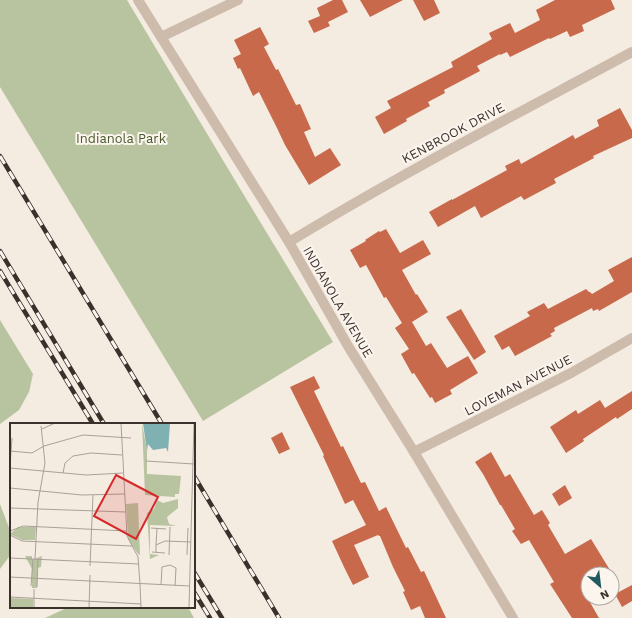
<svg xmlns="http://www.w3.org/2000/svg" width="632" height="618" viewBox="0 0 632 618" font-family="'Work Sans',sans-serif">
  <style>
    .green { fill: #b8c4a0 }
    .building { fill: #c8694b }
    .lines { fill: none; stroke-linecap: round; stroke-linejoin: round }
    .minor { stroke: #cdbbac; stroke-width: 10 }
    .rail-casing { stroke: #3b302b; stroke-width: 4.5 }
    .rail { stroke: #fbf5ee; stroke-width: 3; stroke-dasharray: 9; stroke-linecap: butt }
    .labels { text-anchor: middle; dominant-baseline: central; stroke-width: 4; stroke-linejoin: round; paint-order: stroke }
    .street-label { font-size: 13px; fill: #3b302b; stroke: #fbf5ee }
    .park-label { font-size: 13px; fill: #4a5a2e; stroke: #fbf5ee }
    .inset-road { fill: none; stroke: #aaa098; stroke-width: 1 }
    .view { fill: #d62828; fill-opacity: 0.15; stroke: #d62828; stroke-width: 2 }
    .inset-edge { fill: none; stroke: #3b302b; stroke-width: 2 }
  </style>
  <rect width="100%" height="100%" fill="#f4ebe1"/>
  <g class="green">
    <path d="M0 0H127L233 177 333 342 203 421 0 87Z"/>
    <path d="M0 320 33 374 29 392 19 410 0 424Z"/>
    <path d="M0 504 11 533V554L0 569Z"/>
    <path d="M69 607H188L194 618H45Z"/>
  </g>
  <g class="building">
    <path d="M333 0H342L348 12 328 22 330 26 314 33 308 21 320 16 317 8Z"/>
    <path d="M360 0H403L370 17Z"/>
    <path d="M413 0H434L440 13 424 21Z"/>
    <path d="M555 0H611L615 9 582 25 584 31 570 37 567 31 550 39 549 38 510 57 507 52 500 55V54L477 66 480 71 444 90 445 93 428 102 430 106 406 119 407 121 384 134 375 117 391 108 387 101 453 67 451 62 492 39 489 33 510 23 515 33 540 20 536 10Z"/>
    <path d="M260 27 269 44 264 47 276 70 278 69 296 105 300 104 311 129 304 132 315 157 330 148 341 165 309 185 285 145 277 128 259 92 253 96 240 68 238 69 233 58 241 54 234 40Z"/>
    <path d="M620 108 632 130V138L593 156 594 158 554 179 556 183 524 200 521 196 481 218 475 206 438 227 429 212 452 199V200L507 170 505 166 519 159 521 164 573 135 575 139 599 126 597 120Z"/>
    <path d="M386 229 400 253 423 240 431 254 402 270 416 295 417 294 428 312 412 322 426 346 431 343 447 368 468 356 478 373 450 390 452 394 435 403 432 397 430 398 414 373 412 374 401 354 409 349 395 328 402 323 386 297 384 298 366 265 360 268 350 250 366 241 365 240 379 231 380 232Z"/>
    <path d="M632 257V292L599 311 598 309 593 311 592 308 554 328 555 331 550 334 552 336 515 356 509 346 502 350 494 336 530 316 527 312 544 303 548 309 586 289 589 292H590L592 294 614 281 608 270Z"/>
    <path d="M461 309 486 352 474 360 446 317Z"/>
    <path d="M314 376 320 388 314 391 341 447 343 446 361 483 365 482 379 511 386 507 406 548 408 547 421 572 424 571 446 618H425L420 606 411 610 403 592 405 591 393 567 380 536H379L378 535 354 545 369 577 353 585 344 567 332 541 366 525 353 500 345 504 323 456 324 455 290 387Z"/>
    <path d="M632 391V409L617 419 616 417 583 439 584 441 566 453 550 427 576 410 578 414 600 400 605 408Z"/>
    <path d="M282 432 290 449 279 454 271 438Z"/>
    <path d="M491 452 505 477 510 474 534 515 542 510 550 523 548 525 565 554 591 539 616 580 612 582V574H588V596L587 597 599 618H572L550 584 554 582 529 540 521 544 512 531 515 529 501 505H500L483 474 475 462Z"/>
    <path d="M565 485 572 498 559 506 552 494Z"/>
    <path d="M632 585V601L622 607 615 594Z"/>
  </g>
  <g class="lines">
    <g class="minor">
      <path d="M138 0 289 242 348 346 414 452 513 618"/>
      <path d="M161 37 238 0"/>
      <path d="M289 242C400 174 517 114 632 52"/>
      <path d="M414 452 571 373 632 338"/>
    </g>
    <g class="rail-casing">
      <g id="rail">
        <path d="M0 156 162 424"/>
        <path d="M0 251 104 424"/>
        <path d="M0 271 93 424"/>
        <path d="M194 476 279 618"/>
        <path d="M194 572 222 618"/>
        <path d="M194 592 210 618"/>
      </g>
    </g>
    <use href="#rail" class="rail"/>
  </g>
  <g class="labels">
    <g class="street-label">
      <text transform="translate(453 133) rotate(-28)">KENBROOK DRIVE</text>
      <text transform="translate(338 302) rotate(60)">INDIANOLA AVENUE</text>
      <text transform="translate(518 385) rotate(-27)">LOVEMAN AVENUE</text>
    </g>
    <g class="park-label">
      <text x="121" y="138">Indianola Park</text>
    </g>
  </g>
  <g transform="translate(10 423)">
    <rect width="185" height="185" fill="#f4ebe1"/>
    <path d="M132 0 137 28V51L171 53 169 71H165V74L135 72ZM147 77 153 80 168 76V85L157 94 159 101 166 103 140 102V131L149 132 140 136 137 90 144 86ZM128 80 130 132 128 131 118 116 116 81ZM8 104H26L25 117H12L0 111ZM15 133H22V137L32 133 31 144 27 145V165H22V146ZM0 175 23 176V185H0Z" fill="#b8c4a0"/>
    <path d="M133 0H160L158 29 156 25 143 27 138 21 137 28Z" fill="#7fb0b2"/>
    <path class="inset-road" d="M111 0 117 113 128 134 130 161M32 6 45 0M0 28 22 30 34 23 73 12 121 15M136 38 184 41M0 43 2 15M0 45 76 52 113 50M53 50 55 40 63 33 81 30 112 32M0 65 72 72 115 71M0 85 116 89M141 105 156 106M0 108 13 103 117 108M0 112 12 118 122 123M146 122 147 105M142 129 155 130M146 129V122L155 118 181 119M159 132 160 104M177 132 178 105M0 135 129 141M25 136 28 79 35 40 31 3M80 143 83 72M0 154 180 163M130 161 131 185M151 162 152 144 160 142 166 145 165 163M21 163 23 136M27 164 28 136M0 174 131 181M24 185V166M79 185 80 152M179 185 184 0"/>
    <path class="view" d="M106 52 148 74 126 116 84 93Z"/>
    <rect width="185" height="185" class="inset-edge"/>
  </g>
  <g transform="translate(600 586) rotate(152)"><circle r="19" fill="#fbf5ee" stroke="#aea6a0"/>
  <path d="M0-3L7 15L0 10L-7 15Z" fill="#1f5a5e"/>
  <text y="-6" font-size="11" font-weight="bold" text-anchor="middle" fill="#3b302b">N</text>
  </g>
</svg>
